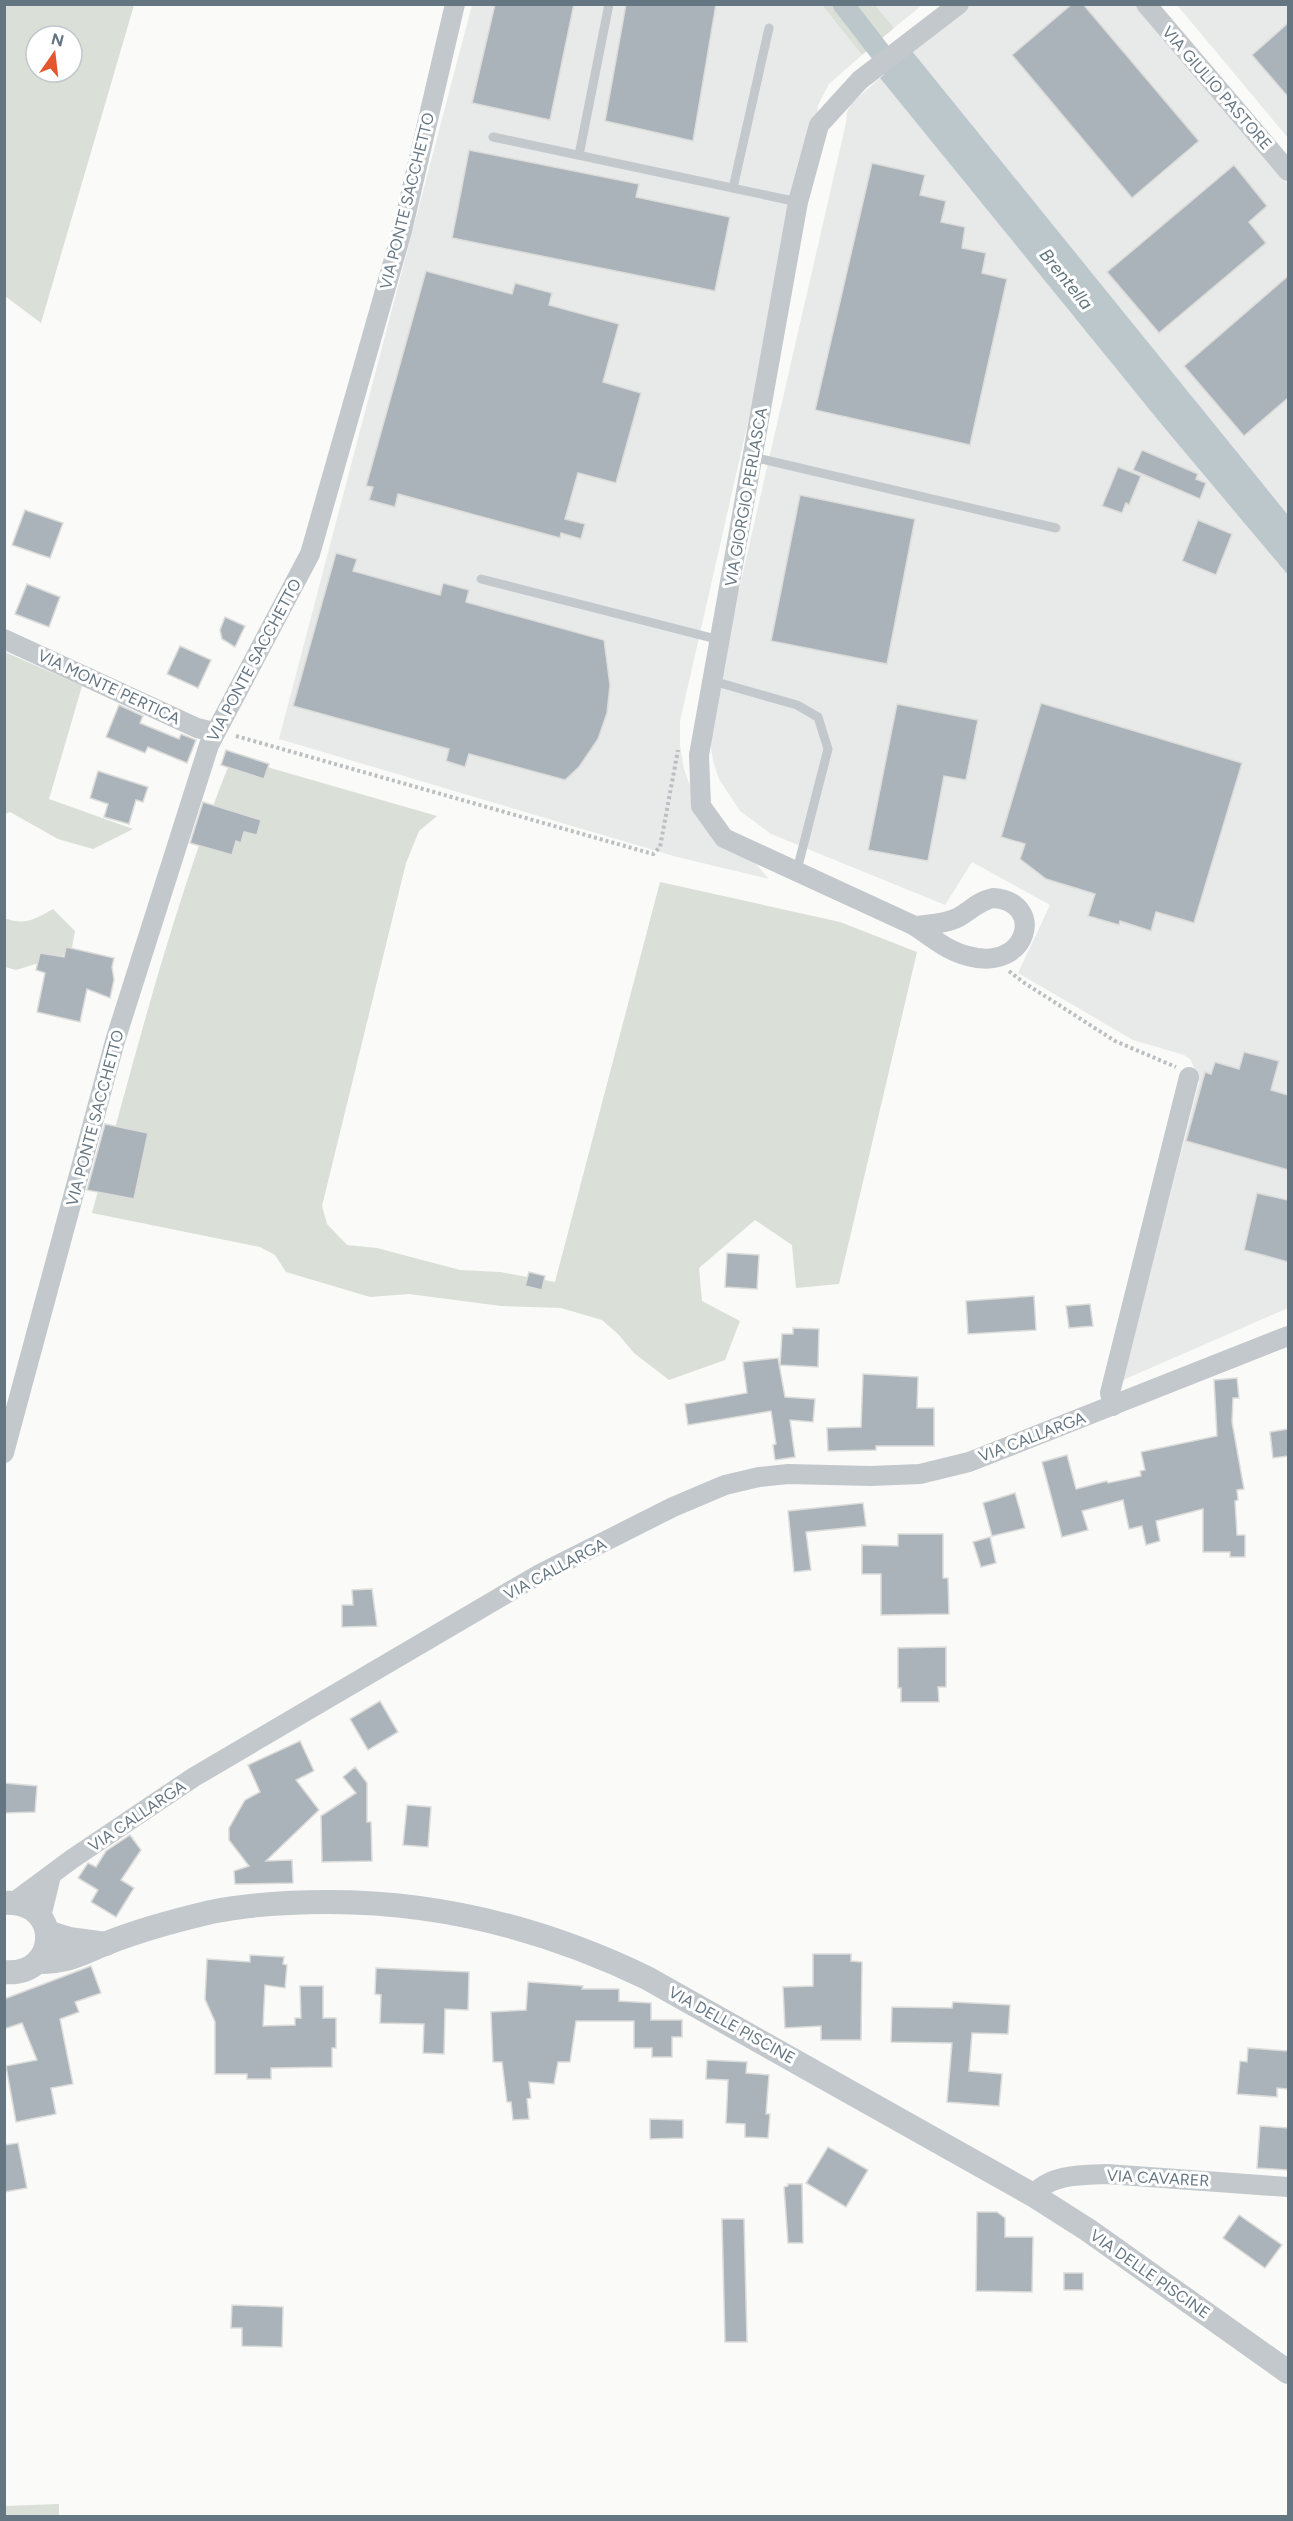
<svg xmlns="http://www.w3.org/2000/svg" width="1293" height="2521" viewBox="0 0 1293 2521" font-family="Figtree,sans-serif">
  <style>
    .built { fill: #e8e9e9 }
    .green { fill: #dadfd7; fill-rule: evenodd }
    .water { fill: #bbc7cb }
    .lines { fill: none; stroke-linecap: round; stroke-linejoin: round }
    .canal { stroke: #bbc7cb; stroke-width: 21 }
    .building { fill: #aab3b9; stroke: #dcdcda; stroke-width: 1.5 }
    .path { stroke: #bbbfc2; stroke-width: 4; stroke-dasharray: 3 3; stroke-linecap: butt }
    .service { stroke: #c3c8cc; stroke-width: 9 }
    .minor { stroke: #c3c8cc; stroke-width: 20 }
    .tertiary { stroke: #c3c8cc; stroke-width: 24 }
    .labels { text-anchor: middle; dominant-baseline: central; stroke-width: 6; stroke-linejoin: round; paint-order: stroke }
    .street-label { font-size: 16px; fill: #657683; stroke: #fff }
    .water-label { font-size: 18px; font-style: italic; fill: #60757c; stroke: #fff }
  </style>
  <rect width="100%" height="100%" fill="#fafaf8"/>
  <g class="built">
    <path d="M472 5H822L862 55 829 84 818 105 817 119 680 721V745L684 769 692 791 769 879 677 857 279 739Z"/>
    <path d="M875 5H922L894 28Z"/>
    <path d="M967 5H1139L1288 184V515L912 51Z"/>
    <path d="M1177 5H1288V138Z"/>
    <path d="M880 78 1162 425 1288 575V1308L1123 1380 1199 1082 1191 1060 1184 1055 1133 1040 1018 973 1050 905 972 862 945 905 771 834 740 811 719 779 713 761 710 742 713 703 846 123 847 112 852 103Z"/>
  </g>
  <g class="green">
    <path d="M5 4 134 5 41 323 5 296ZM36 36H72V72H36Z"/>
    <path d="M822 5H875L894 28 862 55Z"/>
    <path d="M5 652 82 686 49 799 133 829 93 849 58 839 10 812 5 814Z"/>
    <path d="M232 757 437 816 419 831 406 863 322 1206 327 1224 347 1245 377 1248 460 1270 500 1272 555 1282 660 882 840 922 917 952 839 1284 796 1288 792 1245 755 1220 699 1268 702 1301 740 1321 725 1360 669 1380 634 1353 618 1334 602 1320 561 1308 501 1306 409 1294 370 1297 286 1272 275 1255 260 1247 92 1213C134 1060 173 904 232 757Z"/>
    <path d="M53 909 75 931 71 953 16 970 5 967 4 918C26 926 35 919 53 909Z"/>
    <path d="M59 2504V2516H5V2506Z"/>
  </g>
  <path class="water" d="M912 51 1288 515V575L1162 425 880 78Z"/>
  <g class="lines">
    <path class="canal" d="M843 4 898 75"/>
  </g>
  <g class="building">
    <path d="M495 4H574L550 120 472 103Z"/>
    <path d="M626 4H716L693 141 605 121Z"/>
    <path d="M1072 4H1083L1199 141 1132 198 1012 55Z"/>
    <path d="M1288 23V97L1252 55Z"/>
    <path d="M469 150 639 184 636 197 730 217 715 291 452 238Z"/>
    <path d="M872 163 925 175 920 195 946 201 941 222 965 227 962 248 986 253 982 273 1007 279 970 445 815 410Z"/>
    <path d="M1234 165 1267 206 1249 222 1266 243 1159 333 1107 272Z"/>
    <path d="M426 271 512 294 515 283 552 293 549 305 619 324 603 382 641 393 616 483 578 473 565 519 585 524 581 539 561 533 560 538 398 494 395 507 369 500 373 487 366 486Z"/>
    <path d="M1288 276V398L1244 436 1184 366Z"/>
    <path d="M1142 450 1198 474 1196 479 1206 483 1200 499 1133 470Z"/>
    <path d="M1118 467 1141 476 1129 505 1126 503 1122 513 1102 506Z"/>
    <path d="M800 495 915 519 887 664 771 641Z"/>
    <path d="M25 510 63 523 50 558 12 545Z"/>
    <path d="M1198 520 1232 534 1216 575 1182 561Z"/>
    <path d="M336 553 357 559 353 571 440 595 443 583 469 590 466 602 604 640 610 685 607 713 598 739 579 767 565 780 469 754 465 767 446 761 449 749 293 706Z"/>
    <path d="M27 584 60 597 49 627 15 614Z"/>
    <path d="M225 617 245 626 235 647 222 639 220 630Z"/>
    <path d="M180 646 211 660 198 688 167 674Z"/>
    <path d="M1041 703 1242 763 1194 923 1156 912 1151 931 1120 921 1119 925 1088 916 1095 894 1046 879 1020 859 1025 844 1001 837Z"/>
    <path d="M897 704 978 720 966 780 944 776 928 861 868 850Z"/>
    <path d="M119 705 143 716 140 723 179 739 181 734 196 740 187 763 148 747 145 753 106 737Z"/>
    <path d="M226 750 269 764 264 779 221 765Z"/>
    <path d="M98 771 148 787 143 802 136 800 129 824 104 817 108 804 90 798Z"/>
    <path d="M203 802 261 820 257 835 244 832 241 843 236 841 232 855 190 843Z"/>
    <path d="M66 947 114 958 112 967 114 980 110 998 87 989 80 1022 37 1012 45 973 36 970 40 953 64 957Z"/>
    <path d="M1244 1052 1279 1061 1271 1090 1288 1095V1170L1186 1141 1205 1072 1211 1074 1215 1062 1239 1069Z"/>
    <path d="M105 1124 148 1133 134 1199 87 1190Z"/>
    <path d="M1257 1193 1288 1200V1262L1244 1250Z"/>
    <path d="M727 1253 759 1255 757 1289 725 1287Z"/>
    <path d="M529 1272 545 1276 542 1290 525 1286Z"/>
    <path d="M1034 1296 1036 1330 968 1334 966 1301Z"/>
    <path d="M1090 1304 1093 1326 1069 1328 1066 1306Z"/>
    <path d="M793 1328 819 1329 818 1367 780 1365 782 1334H793Z"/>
    <path d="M778 1358 785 1397 815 1399 813 1422 790 1420 795 1457 775 1460 773 1445 776 1444 771 1411 688 1425 685 1404 747 1393 743 1362Z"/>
    <path d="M863 1374 918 1377 917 1408H934V1446H876V1450L828 1451 827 1428 861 1427Z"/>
    <path d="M1237 1378 1239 1398H1233L1232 1422 1244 1489 1237 1490 1238 1500 1235 1501 1237 1535H1245V1557H1230V1552H1203V1509L1156 1521 1160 1541 1146 1545 1142 1526 1129 1529 1123 1500 1082 1511 1088 1530 1062 1537 1042 1462 1067 1455 1076 1489 1107 1481 1108 1483 1141 1476 1140 1471 1145 1470 1141 1452 1217 1436 1214 1380Z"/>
    <path d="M1288 1429V1456L1273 1458 1270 1432Z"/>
    <path d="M1015 1493 1025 1528 992 1536 983 1503Z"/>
    <path d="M863 1503 866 1526 806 1532 811 1570 794 1572 788 1511Z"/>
    <path d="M898 1534H943V1578H948L949 1614 881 1615V1574H862V1545L898 1546Z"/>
    <path d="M990 1537 996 1563 981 1567 973 1542Z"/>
    <path d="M372 1589 377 1626 342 1627V1605H353L352 1590Z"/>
    <path d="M946 1647V1687H938L939 1702H901V1688H898V1648Z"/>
    <path d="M380 1701 398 1732 368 1750 350 1719Z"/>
    <path d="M300 1741 314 1771 296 1780 319 1810 266 1861 292 1860 293 1883 235 1884 234 1871 249 1866 229 1840V1828L245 1800 260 1792 248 1765Z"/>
    <path d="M355 1767 367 1783V1822H371L372 1861 322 1862 321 1816 356 1793 343 1777Z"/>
    <path d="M4 1783 37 1786 35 1812 4 1813Z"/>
    <path d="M407 1805 431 1807 428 1847 403 1845Z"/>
    <path d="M130 1835 141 1850 121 1880 134 1888 116 1917 91 1902 98 1890 78 1878 88 1863 96 1867 106 1851Z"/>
    <path d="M813 1954H851V1961L862 1962 861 2040H821V2026L785 2028 783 1987 813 1986Z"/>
    <path d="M250 1955 284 1957 283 1964 287 1965 285 1988 265 1985 263 2026 295 2025V2018H301L300 1986H323V2018H336V2048H332V2067L271 2068V2079H247V2074H215V2022L205 1999 207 1959 250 1962Z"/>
    <path d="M91 1966 101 1993 75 2002 79 2012 60 2019 73 2084 51 2088 56 2114 16 2122 6 2066 37 2060 22 2023 4 2029V1999Z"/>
    <path d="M376 1968 469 1972 468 2010 445 2009 444 2054 423 2053 424 2024 380 2023 381 1995 375 1994Z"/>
    <path d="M528 1982 583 1986 582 1989H619V2001L651 2003V2020H682V2037H672V2057H652V2048H634V2021H576L570 2062H558L554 2084 529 2082 531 2098 527 2099 529 2119 513 2120 511 2102H507L502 2062H493L491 2012 526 2010Z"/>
    <path d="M953 2002 1010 2005 1008 2034 972 2033 969 2071 1002 2074 999 2106 947 2102 952 2043 891 2042 892 2007 952 2008Z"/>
    <path d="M1248 2048 1288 2051V2089L1277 2088V2097L1237 2094 1240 2061 1247 2062Z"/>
    <path d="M707 2060 747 2062 746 2073 769 2075 766 2114H770L768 2138 745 2137V2124L726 2123 728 2080 706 2079Z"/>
    <path d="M650 2119 683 2120V2138L650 2139Z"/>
    <path d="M1260 2126 1288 2128V2170L1257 2168Z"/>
    <path d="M18 2143 27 2188 4 2192V2145Z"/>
    <path d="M828 2147 868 2170 846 2207 806 2183Z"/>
    <path d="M788 2184H802L803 2243H788L784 2187 788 2186Z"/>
    <path d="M977 2212H997L1005 2218V2237H1033L1032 2292 976 2291Z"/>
    <path d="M1239 2215 1282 2245 1265 2268 1223 2238Z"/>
    <path d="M722 2219H744L747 2342H725Z"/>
    <rect x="1064" y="2273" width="19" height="17"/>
    <path d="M232 2305 283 2307 282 2347 242 2346V2328H231Z"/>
  </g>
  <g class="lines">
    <g class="path">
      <path d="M236 736 653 854 660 847 678 750"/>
      <path d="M1009 971 1023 982 1115 1041 1176 1067"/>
    </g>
    <g class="service">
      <path d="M493 137 798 202"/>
      <path d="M579 155 609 4"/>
      <path d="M733 188 769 28"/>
      <path d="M753 457 1056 528"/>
      <path d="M481 579 720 640"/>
      <path d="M713 681 797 705 818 717 828 749 797 870"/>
    </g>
    <g class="minor">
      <path d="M1146 4 1288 171"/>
      <path d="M4 639 197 728 214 732"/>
      <path d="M993 898C1046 901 1029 973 968 956 948 951 932 938 915 926 930 924 946 924 959 917 971 910 979 901 993 898Z"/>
      <path d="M915 926 724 838 701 806 699 755 798 202 819 125 860 80 959 4"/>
      <path d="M1113 1406 1110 1393 1189 1077"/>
      <path d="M4 1453 115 1041 209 745 310 554 402 231 455 4"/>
      <path d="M14 1902 72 1859 194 1777 538 1575 673 1507 725 1485 759 1477 788 1474 871 1476 920 1474 969 1462 1288 1336"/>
      <path d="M41 1917 51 1876"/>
      <path d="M1033 2195C1050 2174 1081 2175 1107 2174L1288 2187"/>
    </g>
    <g class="tertiary">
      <path d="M4 1903C62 1899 61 1977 4 1972"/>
      <path d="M47 1932 69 1939 106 1944"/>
      <path d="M38 1962C69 1962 81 1954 107 1943 140 1930 177 1920 211 1912 250 1904 289 1902 329 1902 441 1902 546 1929 647 1978L1033 2195 1088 2230 1288 2372"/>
    </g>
  </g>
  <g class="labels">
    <g class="street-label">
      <text transform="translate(1217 88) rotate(49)">VIA GIULIO PASTORE</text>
      <text transform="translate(407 201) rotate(-76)">VIA PONTE SACCHETTO</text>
      <text transform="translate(746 497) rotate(-80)">VIA GIORGIO PERLASCA</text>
      <text transform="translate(254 660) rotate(-62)">VIA PONTE SACCHETTO</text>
      <text transform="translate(109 687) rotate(25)">VIA MONTE PERTICA</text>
      <text transform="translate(95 1118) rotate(-75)">VIA PONTE SACCHETTO</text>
      <text transform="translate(1032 1437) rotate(-21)">VIA CALLARGA</text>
      <text transform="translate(555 1569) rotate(-28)">VIA CALLARGA</text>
      <text transform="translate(137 1816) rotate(-34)">VIA CALLARGA</text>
      <text transform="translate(732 2025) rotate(29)">VIA DELLE PISCINE</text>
      <text transform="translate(1158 2178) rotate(3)">VIA CAVARER</text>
      <text transform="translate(1150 2274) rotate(35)">VIA DELLE PISCINE</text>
    </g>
    <g class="water-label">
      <text transform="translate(1066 279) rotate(51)">Brentella</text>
    </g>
  </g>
  <rect width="1293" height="2521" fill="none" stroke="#657683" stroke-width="12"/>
  <g transform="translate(54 54) rotate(14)"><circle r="28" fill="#ffffff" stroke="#c1c8cd" stroke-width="1.5"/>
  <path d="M0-4.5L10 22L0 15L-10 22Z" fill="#e4572e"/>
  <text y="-9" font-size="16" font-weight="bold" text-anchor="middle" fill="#657683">N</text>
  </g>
</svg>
